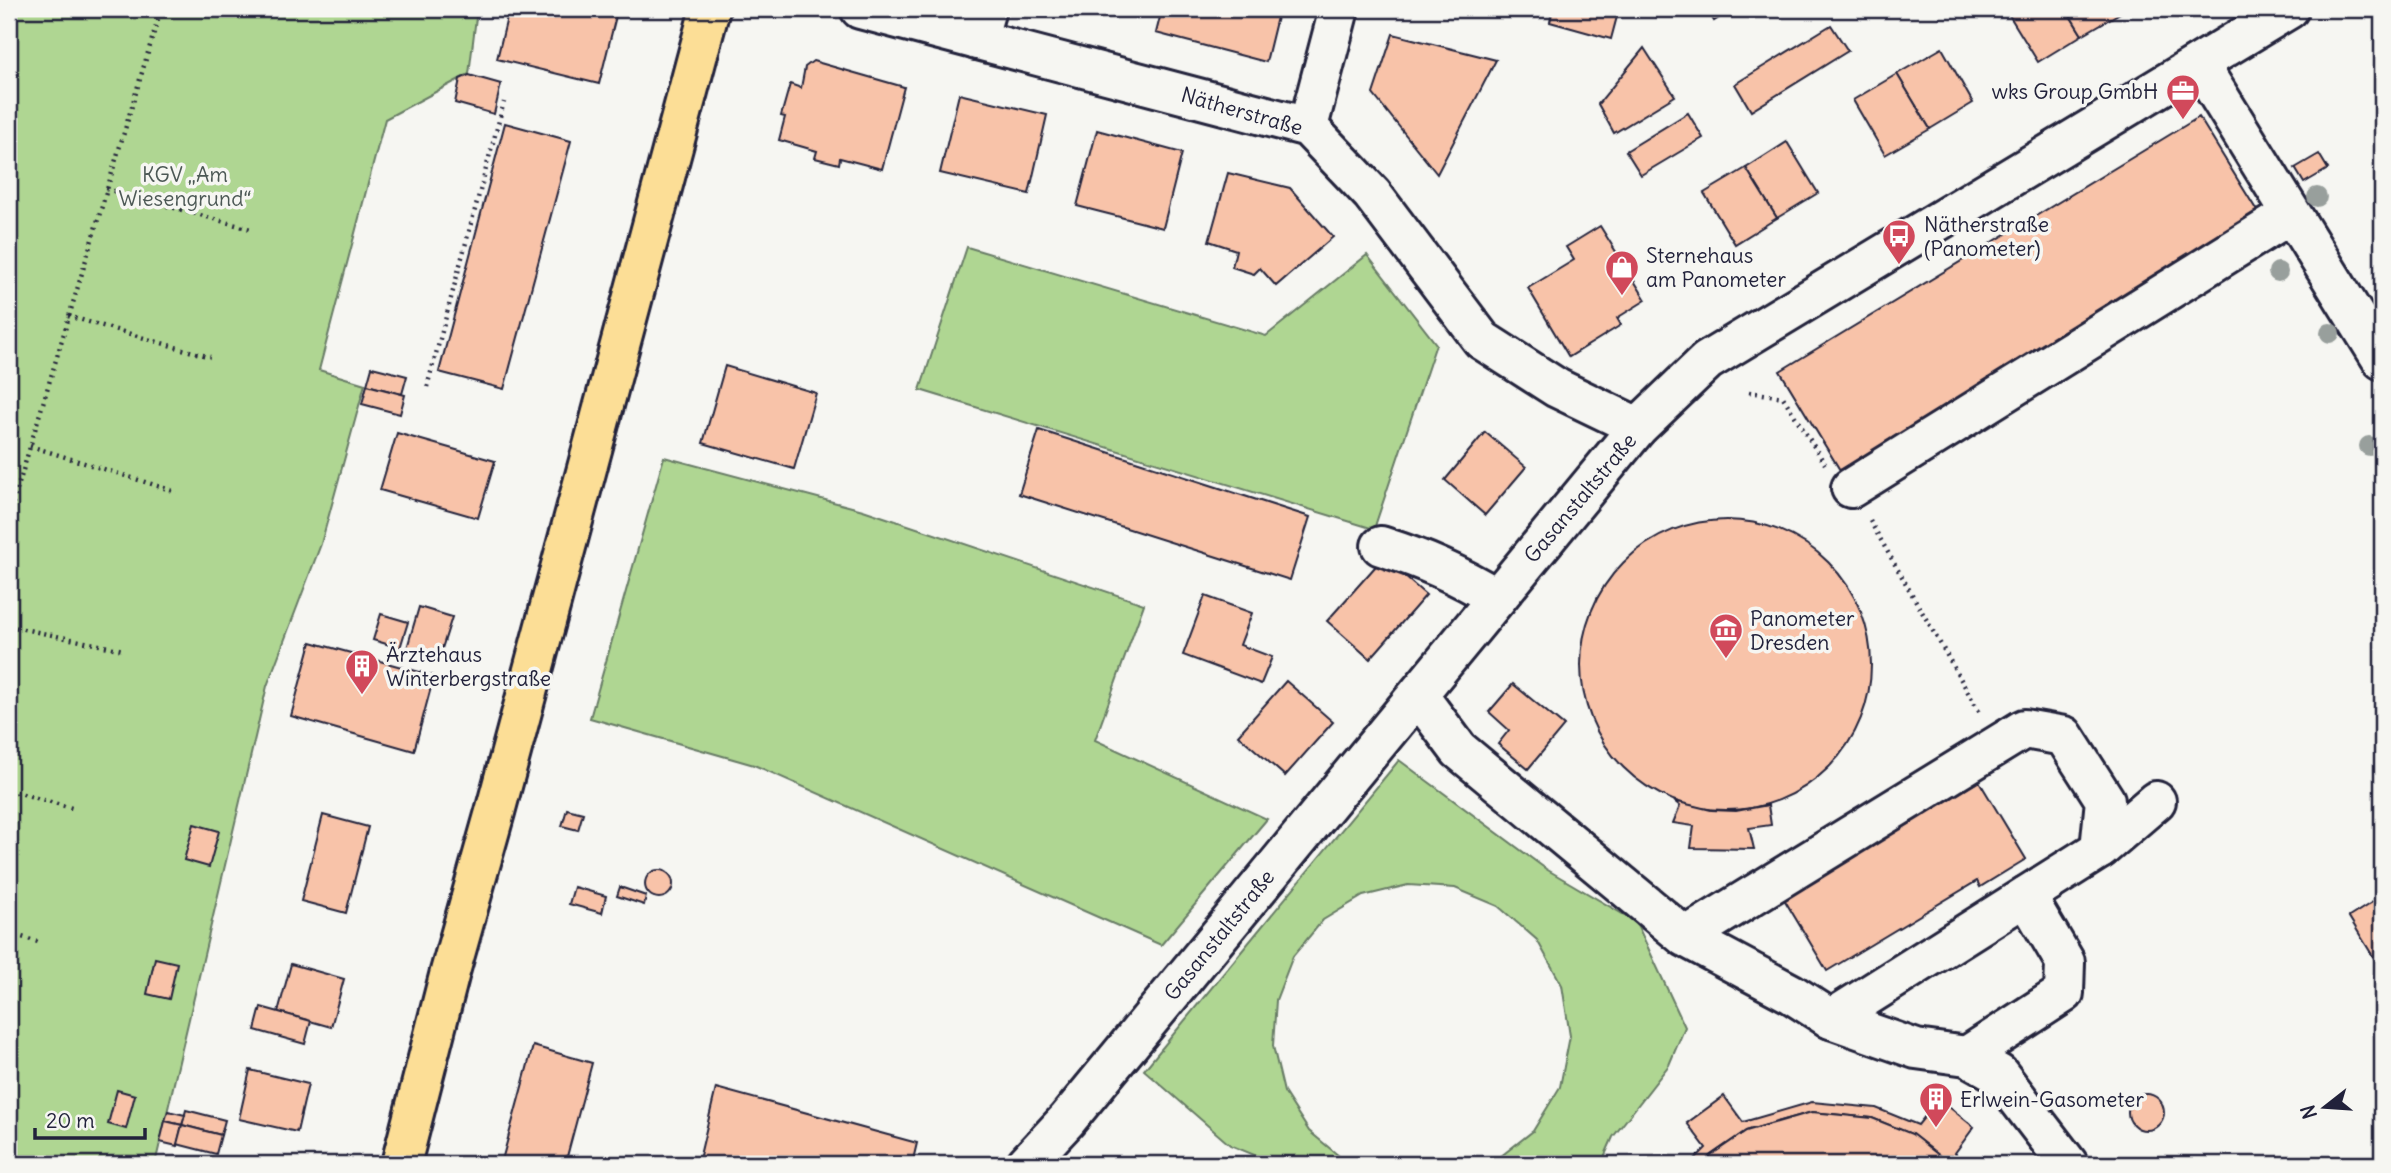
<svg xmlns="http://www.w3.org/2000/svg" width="2391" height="1173" viewBox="0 0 2391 1173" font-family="Delius,sans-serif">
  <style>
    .green { fill: #afd692; stroke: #687c66; stroke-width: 2 }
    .building { fill: #f8c3a9; stroke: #22223b; stroke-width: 2 }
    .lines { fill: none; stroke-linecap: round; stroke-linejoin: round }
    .minor-casing { stroke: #22223b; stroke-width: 44 }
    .major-casing { stroke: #22223b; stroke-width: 44 }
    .path { stroke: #22223b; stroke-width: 4.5; stroke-dasharray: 2 5; stroke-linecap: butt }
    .minor { stroke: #f6f6f2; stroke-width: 38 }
    .major { stroke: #fcde96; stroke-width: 38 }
    .tree { fill: #989f9c }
    .labels { text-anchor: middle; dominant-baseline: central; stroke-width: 7; stroke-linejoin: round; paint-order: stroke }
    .poi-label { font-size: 21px; fill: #22223b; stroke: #f6f6f2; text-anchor: start }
    .street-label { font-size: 21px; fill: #22223b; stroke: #f6f6f2 }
    .park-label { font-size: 21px; fill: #4c5855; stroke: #f6f6f2 }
  </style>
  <rect width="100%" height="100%" fill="#f6f6f2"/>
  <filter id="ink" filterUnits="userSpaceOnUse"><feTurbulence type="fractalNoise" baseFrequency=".0143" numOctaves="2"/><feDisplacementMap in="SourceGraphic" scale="14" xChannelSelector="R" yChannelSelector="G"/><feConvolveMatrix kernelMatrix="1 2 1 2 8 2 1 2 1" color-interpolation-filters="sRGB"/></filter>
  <g filter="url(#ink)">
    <g class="green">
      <path d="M9 9H477L469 74 385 119 319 370 365 384 321 544 267 686 155 1164H9Z"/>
      <path d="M967 247 1266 336 1367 255 1436 344 1374 529 920 390Z"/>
      <path d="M664 457 863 510 1144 604 1095 740 1267 819 1161 945 754 765 590 718Z"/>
      <path d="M1399 760 1546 869 1636 922 1685 1027 1669 1065 1613 1137 1601 1164H1491L1533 1131 1560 1087 1570 1036 1562 985 1537 940 1498 906 1455 888 1408 885 1363 896 1323 920 1293 956 1276 1000 1273 1046 1284 1092 1309 1131 1345 1161 1352 1164H1276L1230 1145 1144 1070Z"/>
    </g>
    <g class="building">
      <path d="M509 9H588L616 16 599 84 497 59Z"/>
      <path d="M1162 9H1279L1266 62 1156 33Z"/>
      <path d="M1553 9H1619L1611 39 1550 22Z"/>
      <path d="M1707 9H1733L1714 21Z"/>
      <path d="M2009 9H2066L2082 35 2038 62 2006 10Z"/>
      <path d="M2066 9H2124L2125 10 2082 35Z"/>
      <path d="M1831 25 1848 51 1751 111 1735 84Z"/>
      <path d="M1393 34 1496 60 1437 174 1373 94Z"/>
      <path d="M1644 48 1675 96 1614 133 1598 104Z"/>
      <path d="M1942 48 1973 103 1930 129 1897 74Z"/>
      <path d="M813 61 904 87 882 169 840 158 839 164 815 158 817 151 779 140 785 117 781 116 790 84 801 88 805 67Z"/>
      <path d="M1897 74 1930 129 1885 155 1853 100Z"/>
      <path d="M469 75 501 84 494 114 455 103 460 79Z"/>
      <path d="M959 94 1047 115 1029 194 940 173Z"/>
      <path d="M1688 113 1703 138 1641 175 1626 151Z"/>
      <path d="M2199 117 2262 219 1843 475 1780 371Z"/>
      <path d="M505 123 571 141 504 389 439 372Z"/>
      <path d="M1097 130 1182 153 1163 228 1077 206Z"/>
      <path d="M1787 142 1818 193 1777 218 1746 168Z"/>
      <path d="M2319 154 2328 169 2304 183 2295 168Z"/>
      <path d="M1746 168 1777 218 1735 244 1704 193Z"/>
      <path d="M1228 173 1290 188 1333 237 1276 286 1260 268 1254 274 1232 267 1236 250 1209 241Z"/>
      <path d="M1600 226 1646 300 1617 318 1621 325 1569 357 1528 288 1574 260 1566 247Z"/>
      <path d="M725 366 816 393 794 469 703 443Z"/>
      <path d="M372 367 407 376 402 394 367 385Z"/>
      <path d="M367 385 405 395 400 414 362 404Z"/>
      <path d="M1039 430 1310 517 1290 580 1019 494Z"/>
      <path d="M1485 432 1526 467 1485 515 1445 480Z"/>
      <path d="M397 433 495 461 478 518 380 490Z"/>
      <circle cx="1726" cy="665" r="145"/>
      <path d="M1383 558 1426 595 1370 659 1327 621Z"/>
      <path d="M1205 596 1252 613 1240 645 1272 657 1261 684 1183 655Z"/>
      <path d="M419 607 452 617 439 658 407 648Z"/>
      <path d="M381 614 408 622 400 648 373 640Z"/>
      <path d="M311 642 434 676 414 751 291 716Z"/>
      <path d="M1286 681 1333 722 1285 776 1238 735Z"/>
      <path d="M1513 684 1564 726 1528 769 1498 744 1509 730 1489 712Z"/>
      <path d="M1979 781 2026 859 1980 887 1977 881 1827 971 1784 899Z"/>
      <path d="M1674 801 1711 810 1736 811 1768 805 1771 825 1749 828 1754 849 1691 848 1694 826 1673 823 1680 806Z"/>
      <path d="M567 809 583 813 578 830 562 826Z"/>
      <path d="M323 815 368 827 346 913 301 901Z"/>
      <path d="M194 824 219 831 209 867 184 860Z"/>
      <circle cx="659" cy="884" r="14"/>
      <path d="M574 887 606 896 602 913 569 904Z"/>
      <path d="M620 887 646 896 644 905 617 896Z"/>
      <path d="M2382 896V971L2349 917Z"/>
      <path d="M155 958 177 963 169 999 147 994Z"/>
      <path d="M291 964 344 979 331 1027 278 1012Z"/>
      <path d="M261 1007 311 1021 305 1044 255 1030Z"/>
      <path d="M533 1046 592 1063 565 1164H501Z"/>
      <path d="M250 1070 308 1084 297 1132 239 1119Z"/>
      <path d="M716 1088 917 1143 912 1164H698Z"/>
      <path d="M117 1090 135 1095 126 1129 108 1124Z"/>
      <circle cx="2146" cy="1112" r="18"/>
      <path d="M1724 1096 1743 1122 1812 1102 1876 1108 1918 1125 1939 1099 1974 1127 1955 1153 1965 1164H1950L1912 1134 1872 1118 1812 1112 1746 1131 1711 1155 1702 1164H1690L1706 1148 1687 1123Z"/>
      <path d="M186 1110 225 1120 221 1135 182 1125Z"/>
      <path d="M168 1111 185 1115 182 1125 165 1121Z"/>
      <path d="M1812 1112 1872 1118 1912 1134 1950 1164H1702L1711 1155 1746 1131Z"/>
      <path d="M165 1121 182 1125 177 1146 160 1142Z"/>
      <path d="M182 1125 221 1135 216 1154 177 1144Z"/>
    </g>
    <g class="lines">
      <g class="minor-casing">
        <g id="minor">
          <path d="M860 9 1308 127 1372 194 1482 340 1557 388 1638 427"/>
          <path d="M977 40 986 9"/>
          <path d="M2199 64 2382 360"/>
          <path d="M1308 127 1339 9"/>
          <path d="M1851 488 2291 214"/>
          <path d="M1381 546C1425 560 1457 574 1497 598"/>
          <path d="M1418 695 1459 750 1685 937 1792 994 1831 1019 2100 849 2105 800 2064 736 2024 729 1685 937"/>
          <path d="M2100 849 2156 801"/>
          <path d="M1831 1019 1916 1049 1967 1056 1999 1074 2068 1164"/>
          <path d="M1967 1056 2064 993 2065 962 2026 896"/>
          <path d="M1026 1164 1067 1120 1638 427 1707 361 2289 9"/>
        </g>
      </g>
      <g class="major-casing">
        <path id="major" d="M401 1164 450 972 495 812 710 9"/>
      </g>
      <g class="path">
        <path d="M106 189 254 230"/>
        <path d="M68 316 210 357"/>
        <path d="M427 387 504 102"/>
        <path d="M1749 392 1783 397 1825 464"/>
        <path d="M30 446 177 492"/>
        <path d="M9 517 161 9"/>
        <path d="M1870 521 1980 713"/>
        <path d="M9 626 123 650"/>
        <path d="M9 790 75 809"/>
        <path d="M9 933 41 943"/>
      </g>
      <use href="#minor" class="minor"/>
      <use href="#major" class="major"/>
    </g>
    <g class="tree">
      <circle cx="2317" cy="197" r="10"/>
      <circle cx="2278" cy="272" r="10"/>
      <circle cx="2330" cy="333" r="10"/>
      <circle cx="2369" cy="446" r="10"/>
    </g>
  </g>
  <defs>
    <g id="office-pin" transform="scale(1.75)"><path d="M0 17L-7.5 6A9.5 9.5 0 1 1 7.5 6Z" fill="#d1495b" stroke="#f6f6f2"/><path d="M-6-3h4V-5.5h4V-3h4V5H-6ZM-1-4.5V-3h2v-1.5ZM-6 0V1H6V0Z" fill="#fff"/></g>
    <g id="bus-pin" transform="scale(1.75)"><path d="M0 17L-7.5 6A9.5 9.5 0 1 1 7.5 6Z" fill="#d1495b" stroke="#f6f6f2"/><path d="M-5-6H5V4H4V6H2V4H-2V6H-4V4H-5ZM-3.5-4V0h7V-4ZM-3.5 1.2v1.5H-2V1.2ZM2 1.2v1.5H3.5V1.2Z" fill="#fff"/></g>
    <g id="shop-pin" transform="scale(1.75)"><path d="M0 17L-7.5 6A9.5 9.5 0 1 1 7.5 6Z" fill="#d1495b" stroke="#f6f6f2"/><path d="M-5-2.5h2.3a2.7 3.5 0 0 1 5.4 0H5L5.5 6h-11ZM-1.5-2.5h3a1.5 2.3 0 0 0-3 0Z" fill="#fff"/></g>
    <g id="museum-pin" transform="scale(1.75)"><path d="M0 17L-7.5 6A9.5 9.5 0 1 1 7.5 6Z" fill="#d1495b" stroke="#f6f6f2"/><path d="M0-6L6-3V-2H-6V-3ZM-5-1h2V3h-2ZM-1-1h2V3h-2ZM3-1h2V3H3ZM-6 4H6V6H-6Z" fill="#fff"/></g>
    <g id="building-pin" transform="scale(1.75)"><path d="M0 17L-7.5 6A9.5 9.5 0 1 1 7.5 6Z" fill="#d1495b" stroke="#f6f6f2"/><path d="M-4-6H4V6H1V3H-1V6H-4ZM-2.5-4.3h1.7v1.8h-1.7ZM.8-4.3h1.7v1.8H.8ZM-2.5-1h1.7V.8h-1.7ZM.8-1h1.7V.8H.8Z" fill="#fff"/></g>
  </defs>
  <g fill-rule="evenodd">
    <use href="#office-pin" x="2183" y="91"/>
    <use href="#bus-pin" x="1899" y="236"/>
    <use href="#shop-pin" x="1622" y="267"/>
    <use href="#museum-pin" x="1726" y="630"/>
    <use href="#building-pin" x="362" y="666"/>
    <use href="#building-pin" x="1936" y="1099"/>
  </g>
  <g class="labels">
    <g class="poi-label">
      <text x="2158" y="91" text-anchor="end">wks Group GmbH</text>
      <text x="1924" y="224">Nätherstraße<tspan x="1924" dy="24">(Panometer)</tspan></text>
      <text x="1646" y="255">Sternehaus<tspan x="1646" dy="24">am Panometer</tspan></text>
      <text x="1750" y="618">Panometer<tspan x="1750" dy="24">Dresden</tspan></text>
      <text x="386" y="654">Ärztehaus<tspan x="386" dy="24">Winterbergstraße</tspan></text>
      <text x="1960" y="1099">Erlwein-Gasometer</text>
    </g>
    <g class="street-label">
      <text transform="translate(1242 111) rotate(16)">Nätherstraße</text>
      <text transform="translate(1580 498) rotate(-50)">Gasanstaltstraße</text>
      <text transform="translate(1219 935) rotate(-51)">Gasanstaltstraße</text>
    </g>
    <g class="park-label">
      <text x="185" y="174">KGV „Am<tspan x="185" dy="24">Wiesengrund“</tspan></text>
    </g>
  </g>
  <rect width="2391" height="1173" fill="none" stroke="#f6f6f2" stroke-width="35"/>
  <rect x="18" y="18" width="2356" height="1138" fill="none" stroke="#22223b" stroke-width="2.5" filter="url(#ink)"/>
  <g transform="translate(2325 1107) rotate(253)" stroke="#f6f6f2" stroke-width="5" paint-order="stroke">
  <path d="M0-5L12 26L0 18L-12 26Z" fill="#22223b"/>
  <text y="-10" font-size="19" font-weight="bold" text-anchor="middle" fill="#22223b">N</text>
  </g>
  <path d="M35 1128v10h110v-10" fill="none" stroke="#22223b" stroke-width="3.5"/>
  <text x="46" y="1128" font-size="21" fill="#22223b" stroke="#f6f6f2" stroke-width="5" paint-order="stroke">20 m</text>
</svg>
